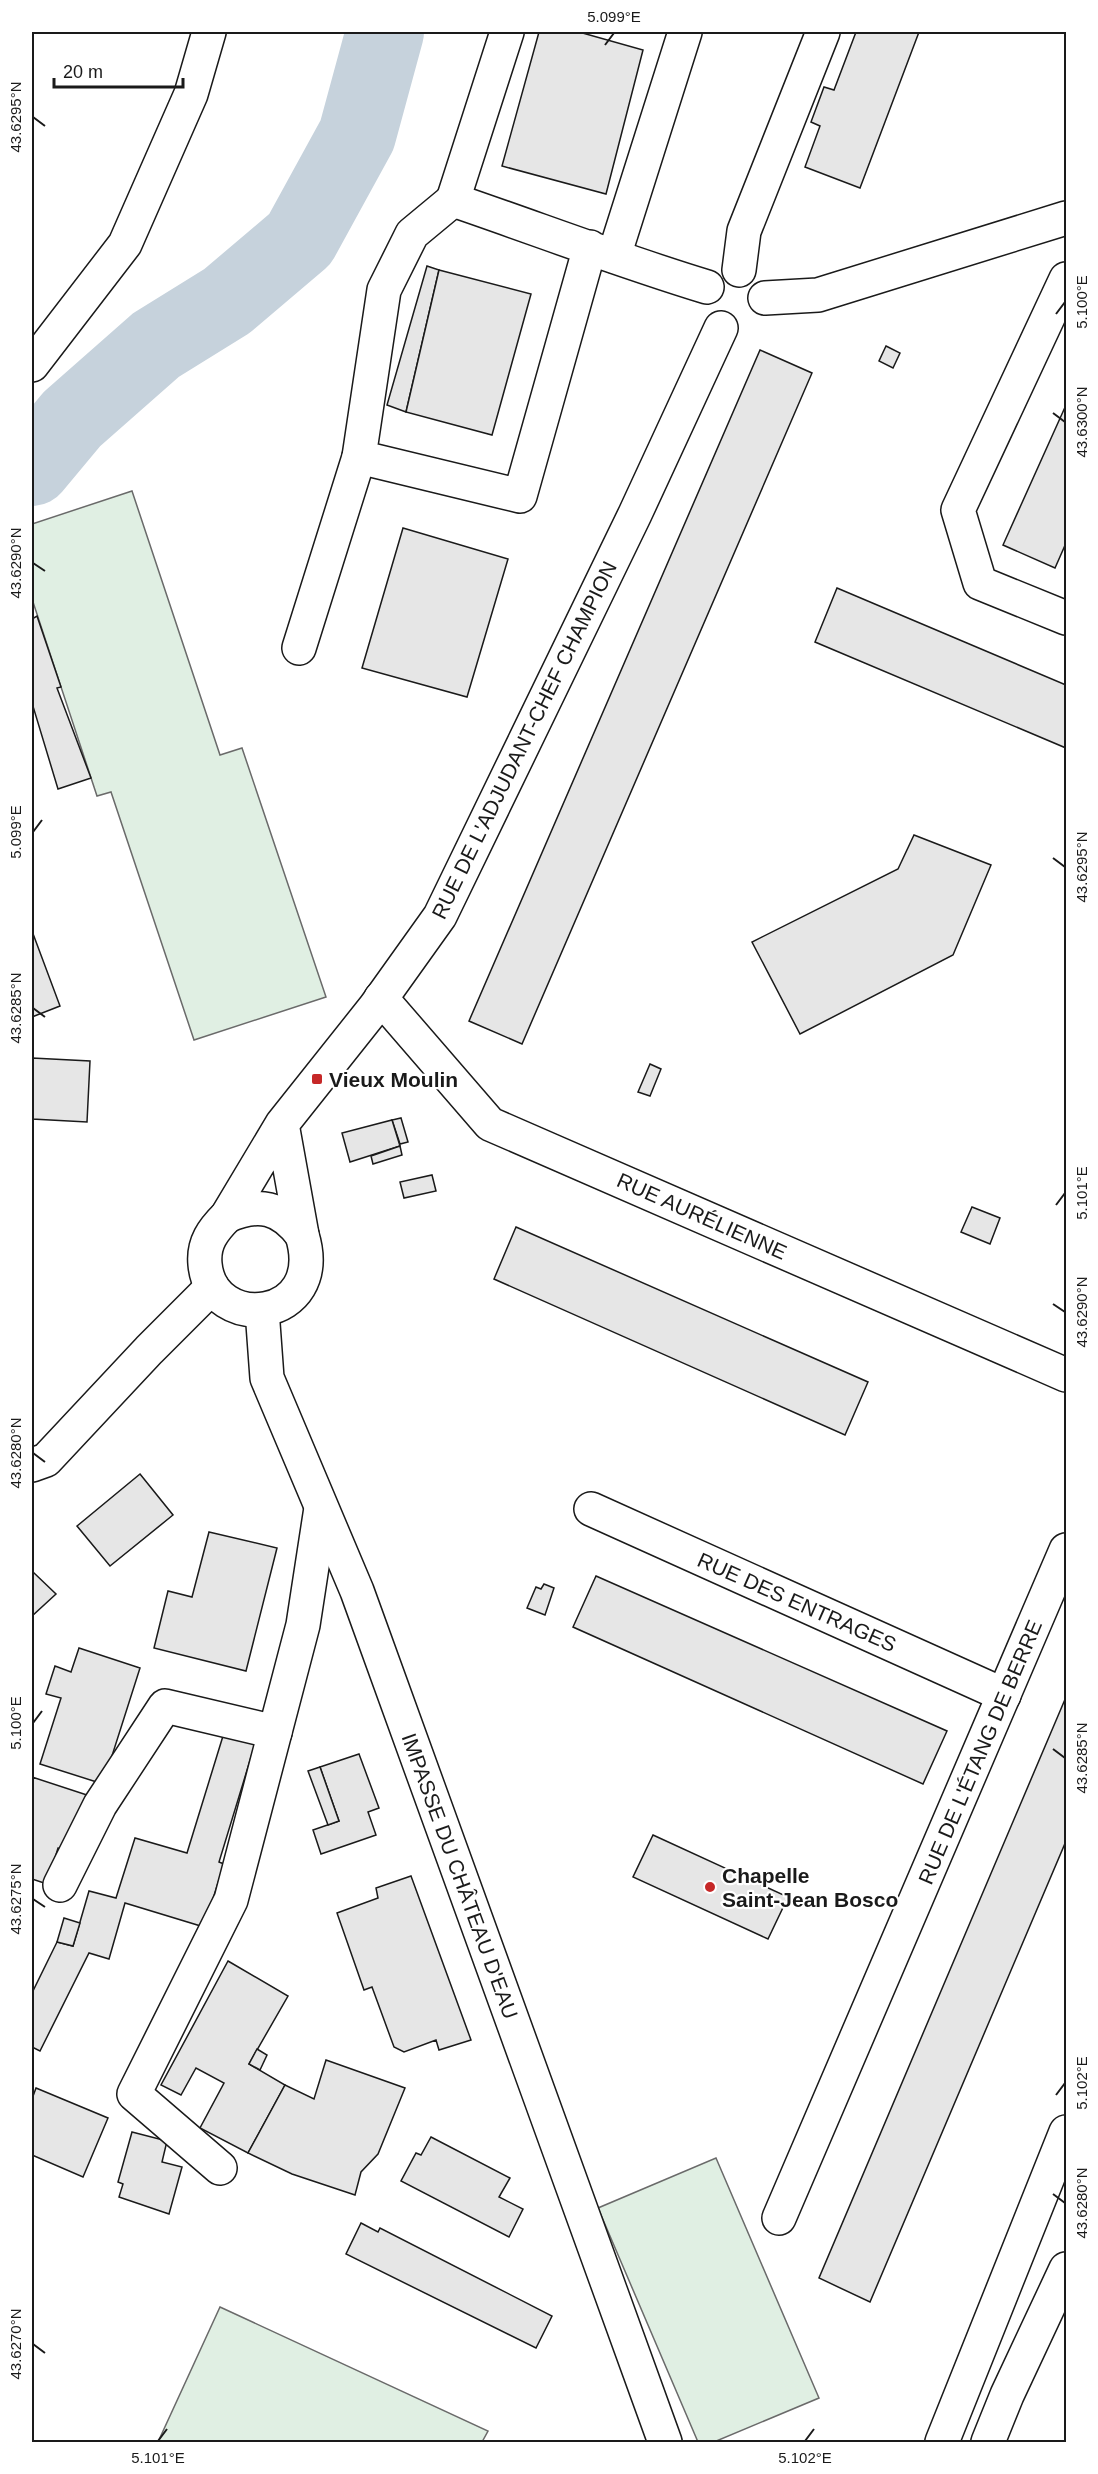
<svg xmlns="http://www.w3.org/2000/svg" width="1098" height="2474" viewBox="0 0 1098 2474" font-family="Helvetica,sans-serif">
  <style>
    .green { fill: #e0efe3; stroke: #6a6a6a; stroke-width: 1.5 }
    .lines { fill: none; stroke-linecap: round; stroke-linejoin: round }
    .river { stroke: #c6d2dc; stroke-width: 78 }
    .building { fill: #e6e6e6; stroke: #1a1a1a; stroke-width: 1.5 }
    .minor-casing { stroke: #1a1a1a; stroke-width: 36 }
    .major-casing { stroke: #1a1a1a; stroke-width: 36 }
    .minor { stroke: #fff; stroke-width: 33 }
    .major { stroke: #fff; stroke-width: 33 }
    .ticks { fill: none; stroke: #1a1a1a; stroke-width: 2 }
    .poi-dot { fill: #c62828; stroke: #fff; stroke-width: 2 }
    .labels { text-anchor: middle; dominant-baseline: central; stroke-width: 4.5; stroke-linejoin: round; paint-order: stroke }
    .street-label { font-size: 21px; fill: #1a1a1a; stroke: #fff }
    .poi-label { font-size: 21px; font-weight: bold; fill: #1a1a1a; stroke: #fff; text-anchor: start }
    .neatline { fill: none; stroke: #1a1a1a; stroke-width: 2 }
    .ticks-label { font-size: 15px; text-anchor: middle; fill: #1a1a1a }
  </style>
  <rect width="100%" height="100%" fill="#fff"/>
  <g class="green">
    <path d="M132 491 220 755 242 748 326 997 194 1040 111 792 97 796 32 599V524Z"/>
    <path d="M716 2158 819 2398 714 2442H698L598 2208Z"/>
    <path d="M220 2307 488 2431 482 2442H158Z"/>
  </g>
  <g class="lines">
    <path class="river" d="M32 467 72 419 156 345 227 301 300 239 357 135 385 32"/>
  </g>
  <g class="building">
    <path d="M539 32H579L643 50 606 194 502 166Z"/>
    <path d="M856 32H919L860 188 805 167 820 126 811 122 824 87 834 90Z"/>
    <path d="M427 266 439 270 406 412 387 405Z"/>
    <path d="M439 270 531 294 492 435 406 412Z"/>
    <path d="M886 346 900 353 893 368 879 361Z"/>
    <path d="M760 350 812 373 522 1044 469 1021Z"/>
    <path d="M1066 405V543L1055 568 1003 545Z"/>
    <path d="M403 528 508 559 467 697 362 668Z"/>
    <path d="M837 588 1066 685V748L815 642Z"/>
    <path d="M37 616 61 687 57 688 91 778 58 789 32 703V619Z"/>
    <path d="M914 835 991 865 953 955 800 1034 752 942 898 869Z"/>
    <path d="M32 931 60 1006 32 1017Z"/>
    <path d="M32 1058 90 1061 87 1122 32 1119Z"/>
    <path d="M650 1064 661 1069 650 1096 638 1092Z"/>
    <path d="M401 1118 408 1142 400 1144 392 1120Z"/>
    <path d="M392 1120 400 1146 350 1162 342 1133Z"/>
    <path d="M400 1146 402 1155 373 1164 371 1156Z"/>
    <path d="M432 1175 436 1191 404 1198 400 1182Z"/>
    <path d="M972 1207 1000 1218 990 1244 961 1232Z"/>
    <path d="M516 1227 868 1382 845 1435 494 1279Z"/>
    <path d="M140 1474 173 1515 110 1566 77 1526Z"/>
    <path d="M209 1532 277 1548 246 1671 154 1648 168 1591 192 1597Z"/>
    <path d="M33 1572 56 1594 32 1616V1573Z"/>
    <path d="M596 1576 947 1731 923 1784 573 1627Z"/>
    <path d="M544 1584 554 1588 545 1615 527 1608 536 1587 541 1589Z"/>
    <path d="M79 1648 140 1668 103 1784 40 1764 61 1698 46 1694 55 1666 71 1672Z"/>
    <path d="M1066 1697V1841L870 2302 819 2278Z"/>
    <path d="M227 1723 259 1731 219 1862 224 1864 204 1927 125 1903 109 1959 89 1953 40 2051 32 2047V1993L57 1942 73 1946 89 1891 116 1898 135 1838 187 1853Z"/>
    <path d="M359 1754 379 1808 368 1812 376 1835 321 1854 313 1830 339 1821 320 1767Z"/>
    <path d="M320 1767 339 1821 328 1825 308 1771Z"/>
    <path d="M32 1777 90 1796 74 1850 58 1848 47 1884 32 1879Z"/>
    <path d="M653 1835 788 1897 768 1939 633 1877Z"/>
    <path d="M411 1876 471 2040 439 2050 436 2040 404 2052 394 2047 372 1987 364 1990 337 1913 378 1898 376 1888Z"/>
    <path d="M64 1918 80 1923 73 1946 57 1942Z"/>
    <path d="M228 1961 288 1996 249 2064 285 2085 248 2153 200 2128 224 2083 196 2068 181 2095 161 2085Z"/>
    <path d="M257 2049 267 2055 260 2070 249 2064Z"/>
    <path d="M326 2060 405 2088 378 2154 361 2172 355 2195 292 2174 248 2153 285 2085 314 2099Z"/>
    <path d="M36 2088 108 2118 83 2177 32 2155V2099Z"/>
    <path d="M132 2132 167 2141 162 2162 182 2167 169 2214 119 2197 123 2184 118 2182Z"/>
    <path d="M431 2137 510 2178 499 2197 523 2209 509 2237 401 2181 416 2153 421 2155Z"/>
    <path d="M361 2223 378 2232 380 2228 552 2316 536 2348 346 2254Z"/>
  </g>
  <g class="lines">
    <g class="minor-casing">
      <g id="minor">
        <path d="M453 200 507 32"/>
        <path d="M590 247 520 496 359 457 384 290 412 234 453 200C538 229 621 261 707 287"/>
        <path d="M614 256 685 32"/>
        <path d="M739 270 744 231 823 32"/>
        <path d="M1066 279 958 510 980 583 1066 618"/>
        <path d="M765 298 818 295 1066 218"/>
        <path d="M32 365 125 244 191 94 209 32"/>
        <path d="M299 648 359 457"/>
        <path d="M381 998 490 1124 1066 1375"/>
        <path d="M282 1124 302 1235C329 1323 211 1334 205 1264 203 1243 213 1230 227 1216L282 1124 375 1007 440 916 635 514 721 328"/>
        <path d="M227 1216C259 1202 281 1207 302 1235"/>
        <path d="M262 1310 267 1378 357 1591 665 2442"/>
        <path d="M32 1465 46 1460 149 1350 212 1287"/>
        <path d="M591 1509 1004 1695"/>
        <path d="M60 1885 100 1805 165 1706 275 1732"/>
        <path d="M220 2168 134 2094 231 1900 303 1625 321 1508"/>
        <path d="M779 2218 1066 1550"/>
      </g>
    </g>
    <g class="major-casing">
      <g id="major">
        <path d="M942 2442 1066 2132"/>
        <path d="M988 2442 1007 2395 1066 2269"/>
      </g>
    </g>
    <use href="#minor" class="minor"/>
    <use href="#major" class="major"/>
  </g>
  <path class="ticks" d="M605 45 614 33M33 117 45 126M1056 314 1065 302M1053 413 1065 422M33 563 45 571M33 832 42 820M1053 858 1065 867M33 1008 45 1017M1056 1205 1065 1193M1053 1304 1065 1312M33 1453 45 1462M33 1723 42 1711M1053 1749 1065 1758M33 1899 45 1907M1056 2095 1065 2083M1053 2194 1065 2203M33 2344 45 2353M158 2441 167 2429M805 2441 814 2429"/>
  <g class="poi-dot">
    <rect x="311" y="1073" width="12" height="12" rx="3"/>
    <circle cx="710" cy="1887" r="6"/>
  </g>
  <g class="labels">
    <g class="street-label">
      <text transform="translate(524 740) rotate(-64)">RUE DE L'ADJUDANT-CHEF CHAMPION</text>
      <text transform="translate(702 1216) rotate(24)">RUE AURÉLIENNE</text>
      <text transform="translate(797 1602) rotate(24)">RUE DES ENTRAGES</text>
      <text transform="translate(980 1752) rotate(-67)">RUE DE L'ÉTANG DE BERRE</text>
      <text transform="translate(460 1876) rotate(70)">IMPASSE DU CHÂTEAU D'EAU</text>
    </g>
    <g class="poi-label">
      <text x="329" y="1079">Vieux Moulin</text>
      <text x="722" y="1875">Chapelle<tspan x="722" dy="24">Saint-Jean Bosco</tspan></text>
    </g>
  </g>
  <rect width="1098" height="2474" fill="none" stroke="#ffffff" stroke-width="66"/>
  <path d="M54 78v9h129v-9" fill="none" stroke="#1a1a1a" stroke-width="3"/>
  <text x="63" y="78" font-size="18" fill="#1a1a1a" stroke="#ffffff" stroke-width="4.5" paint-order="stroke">20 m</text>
  <rect x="33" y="33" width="1032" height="2408" class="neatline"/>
  <g class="ticks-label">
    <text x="614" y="22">5.099°E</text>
    <text transform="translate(16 117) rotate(-90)" y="5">43.6295°N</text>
    <text transform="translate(1082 302) rotate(-90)" y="5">5.100°E</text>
    <text transform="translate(1082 422) rotate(-90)" y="5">43.6300°N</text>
    <text transform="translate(16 563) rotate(-90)" y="5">43.6290°N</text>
    <text transform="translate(16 832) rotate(-90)" y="5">5.099°E</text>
    <text transform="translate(1082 867) rotate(-90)" y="5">43.6295°N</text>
    <text transform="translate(16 1008) rotate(-90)" y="5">43.6285°N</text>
    <text transform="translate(1082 1193) rotate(-90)" y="5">5.101°E</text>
    <text transform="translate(1082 1312) rotate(-90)" y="5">43.6290°N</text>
    <text transform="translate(16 1453) rotate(-90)" y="5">43.6280°N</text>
    <text transform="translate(16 1723) rotate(-90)" y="5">5.100°E</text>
    <text transform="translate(1082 1758) rotate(-90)" y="5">43.6285°N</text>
    <text transform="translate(16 1899) rotate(-90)" y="5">43.6275°N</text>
    <text transform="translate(1082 2083) rotate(-90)" y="5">5.102°E</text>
    <text transform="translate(1082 2203) rotate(-90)" y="5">43.6280°N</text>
    <text transform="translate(16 2344) rotate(-90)" y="5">43.6270°N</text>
    <text x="158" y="2463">5.101°E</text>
    <text x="805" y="2463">5.102°E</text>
  </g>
</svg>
